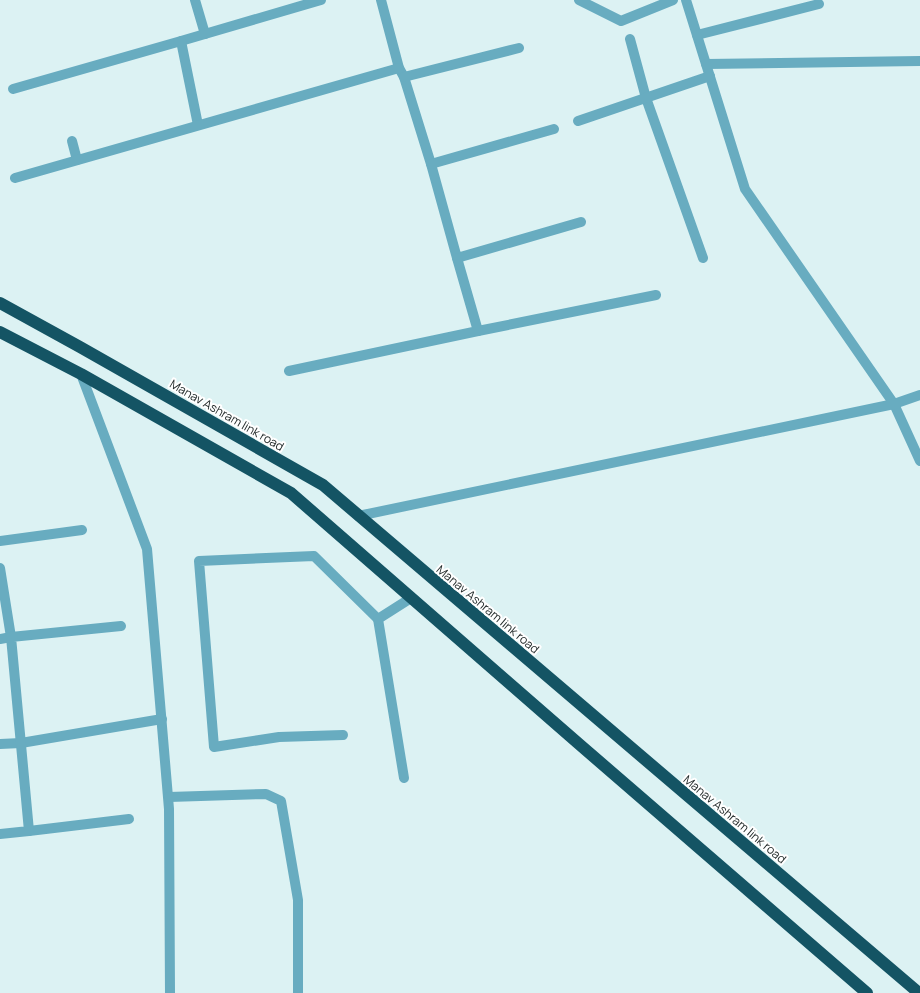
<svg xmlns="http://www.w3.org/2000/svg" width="920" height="993" viewBox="0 0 920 993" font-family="Manrope,sans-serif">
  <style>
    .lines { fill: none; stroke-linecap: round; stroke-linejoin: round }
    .minor { stroke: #68acc0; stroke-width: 10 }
    .highway { stroke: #145464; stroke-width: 12 }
    .labels { text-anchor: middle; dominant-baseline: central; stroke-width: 4; stroke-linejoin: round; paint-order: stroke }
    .street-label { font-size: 12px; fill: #212929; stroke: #fff }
  </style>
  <rect width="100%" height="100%" fill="#dcf2f3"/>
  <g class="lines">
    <g class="minor">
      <path d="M195 0 205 34"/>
      <path d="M381 0 399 68 404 77 431 164 457 258 581 222"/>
      <path d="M579 0 621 21 673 0"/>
      <path d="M686 0 745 189 894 404 920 461"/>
      <path d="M697 35 819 4"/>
      <path d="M630 39 646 98 703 258"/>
      <path d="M181 41 321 0"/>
      <path d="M706 64 920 61"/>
      <path d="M404 77 519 48"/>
      <path d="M13 89 181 41 198 125"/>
      <path d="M578 121 710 76"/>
      <path d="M72 141 77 160"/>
      <path d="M431 164 554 129"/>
      <path d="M15 178 399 68"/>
      <path d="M478 331 656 295"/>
      <path d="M289 371 478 331 457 258"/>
      <path d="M81 374 147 549 169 809 170 993"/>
      <path d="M358 516 894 404 920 395"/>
      <path d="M0 541 82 530"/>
      <path d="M0 568 11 637 0 639"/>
      <path d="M343 735 279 737 214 747 199 561 314 556 378 619"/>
      <path d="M0 744 21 743 162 719"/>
      <path d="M404 778 378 619 411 598"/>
      <path d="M169 797 266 794 281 801 298 900V993"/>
      <path d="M29 831 129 819"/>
      <path d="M0 834 29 831 11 637 121 626"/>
    </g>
    <g class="highway">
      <path d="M0 303 80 347 323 485 919 993"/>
      <path d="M0 332 81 374 291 493 579 744 867 993"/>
    </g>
  </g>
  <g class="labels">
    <g class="street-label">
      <text transform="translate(227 415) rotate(30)">Manav Ashram link road</text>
      <text transform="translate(488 609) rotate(40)">Manav Ashram link road</text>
      <text transform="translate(735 819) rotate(40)">Manav Ashram link road</text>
    </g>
  </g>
</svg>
